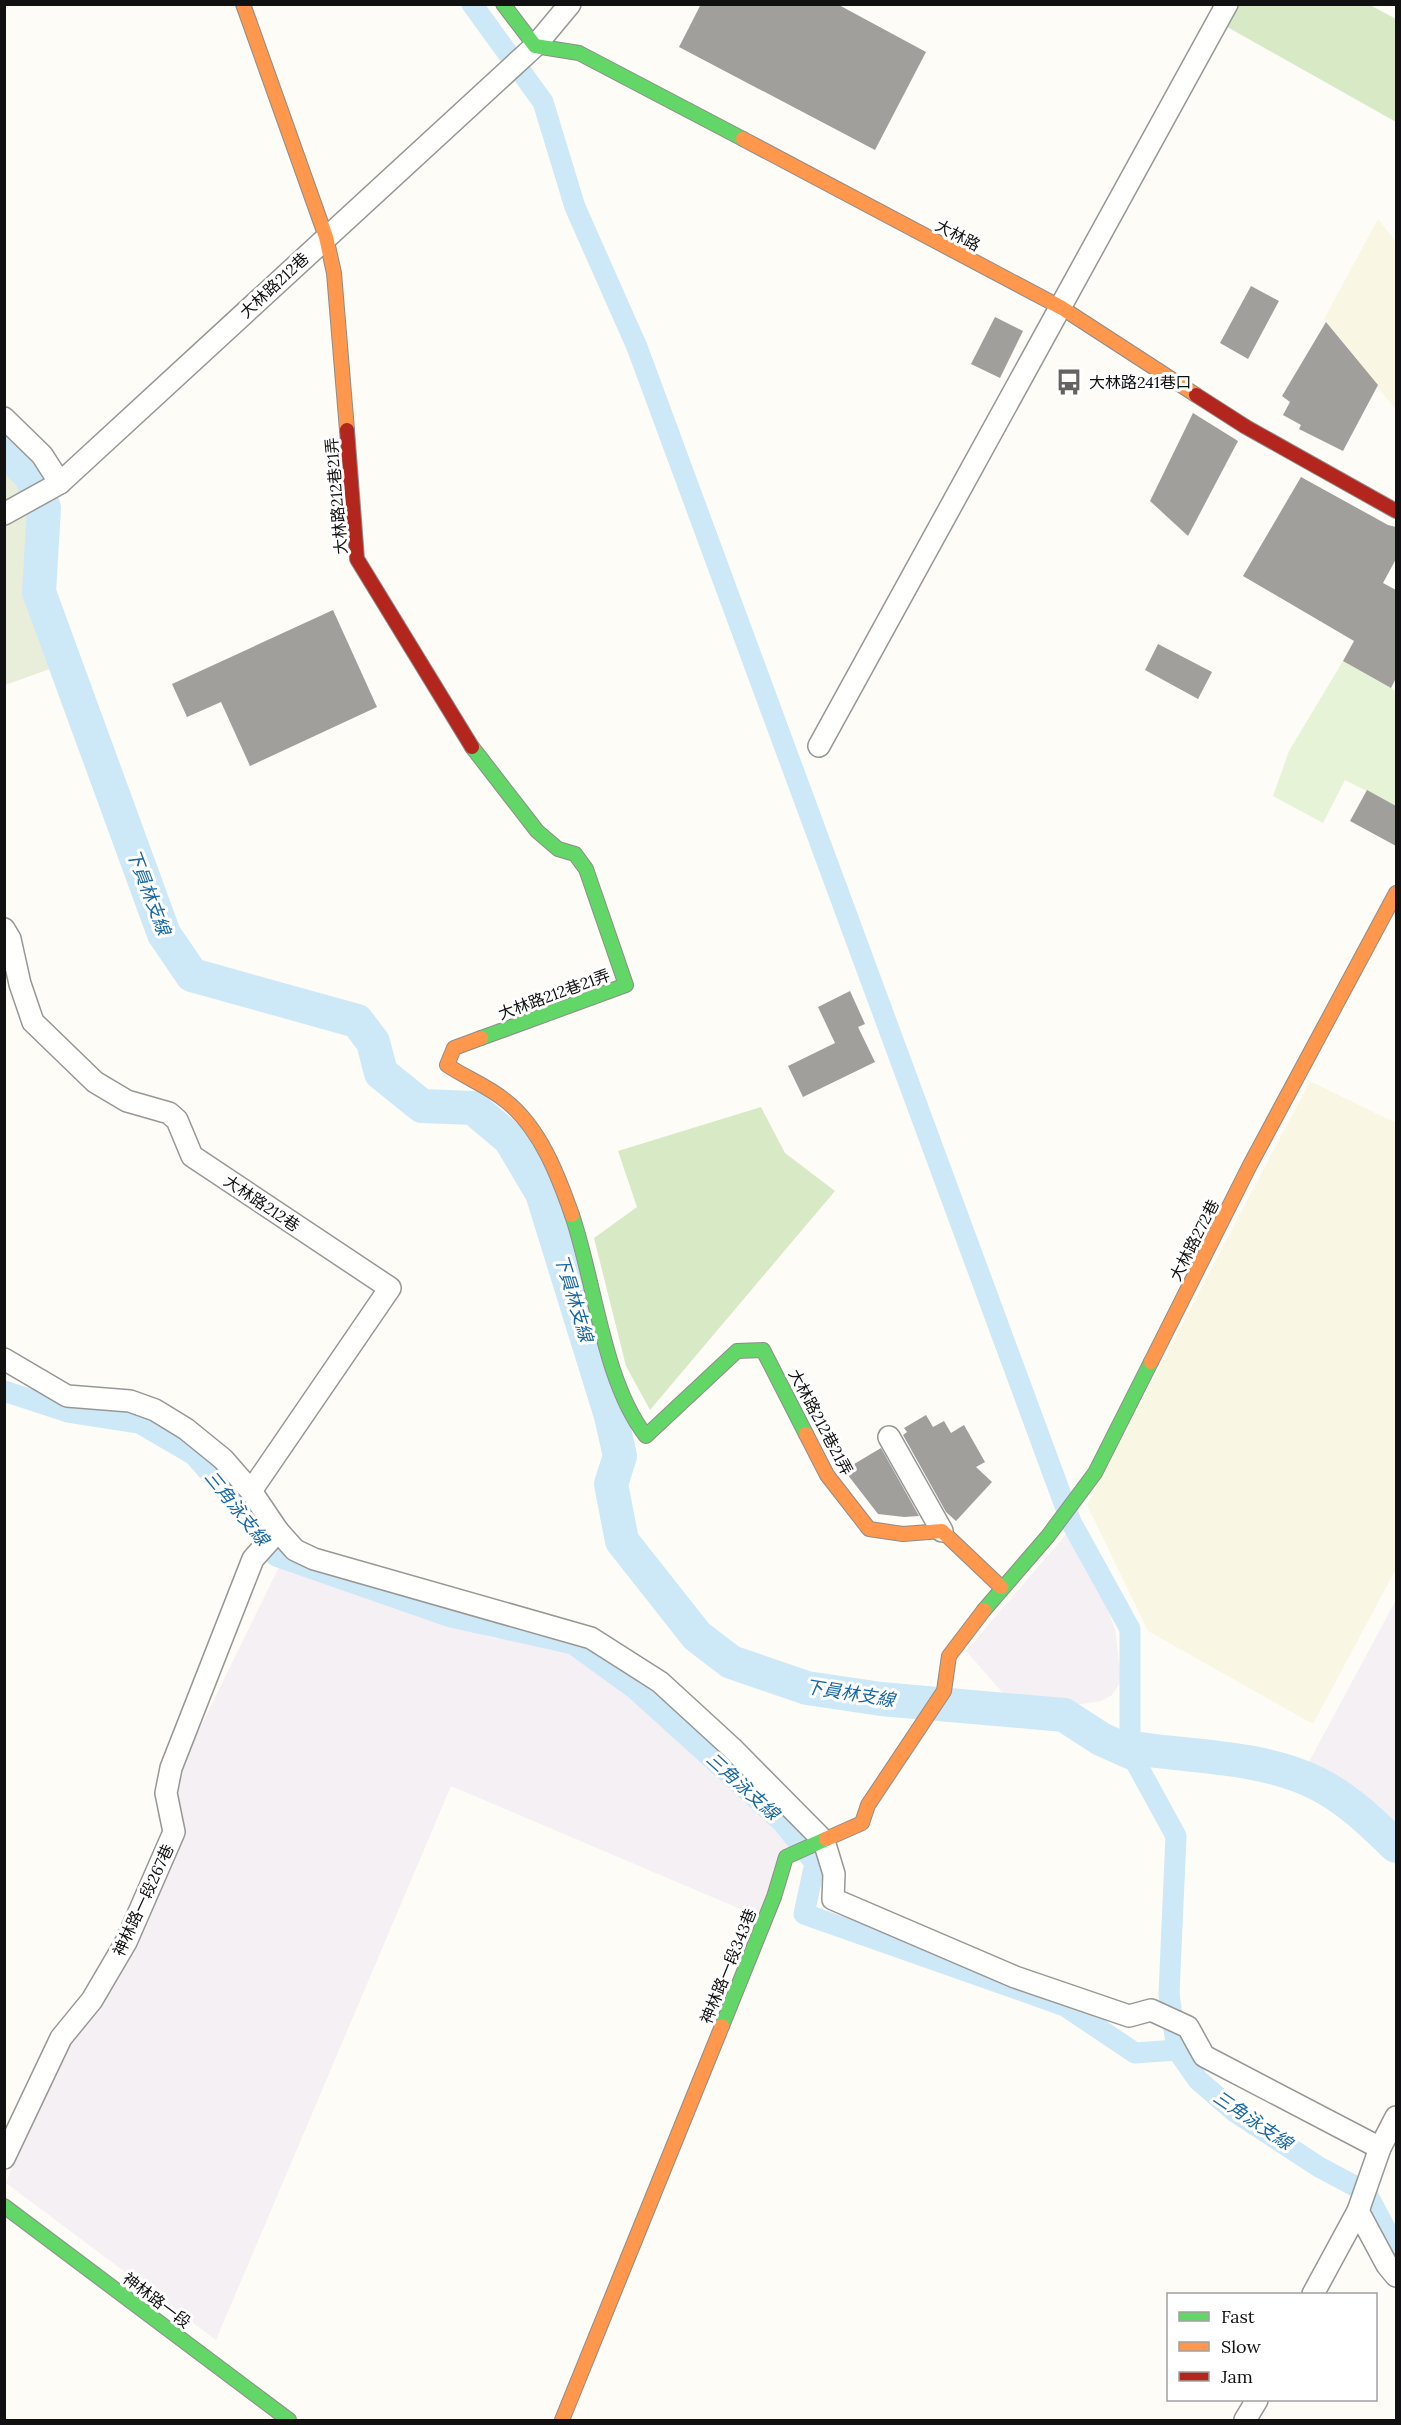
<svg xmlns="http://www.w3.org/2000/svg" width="1401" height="2425" viewBox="0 0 1401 2425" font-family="Lora,'Noto Sans TC',serif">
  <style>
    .industrial { fill: #f5f0f3 }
    .farmland { fill: #f9f7e4 }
    .green { fill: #e7f3d7 }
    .forest { fill: #d8eac5 }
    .cemetery { fill: #e9eedb }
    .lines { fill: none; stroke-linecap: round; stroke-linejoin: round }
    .canal { stroke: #cde8f7; stroke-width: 21 }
    .river { stroke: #cde8f7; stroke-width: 34 }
    .building { fill: #a19f9c }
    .street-casing { stroke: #979795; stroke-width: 24 }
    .fast-casing { stroke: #8e8d8b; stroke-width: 16 }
    .slow-casing { stroke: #8e8d8b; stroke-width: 16 }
    .jam-casing { stroke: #8e8d8b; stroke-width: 16 }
    .street { stroke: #fffffe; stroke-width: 21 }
    .fast { stroke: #63d668; stroke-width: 14 }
    .slow { stroke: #ff974d; stroke-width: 14 }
    .jam { stroke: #b3261e; stroke-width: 14 }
    .labels { text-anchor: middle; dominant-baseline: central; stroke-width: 6; stroke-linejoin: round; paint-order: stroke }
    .street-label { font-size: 16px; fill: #111; stroke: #fff }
    .poi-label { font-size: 16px; fill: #111; stroke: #fff; text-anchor: start }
    .water-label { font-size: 18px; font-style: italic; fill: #1768a6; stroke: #fff }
  </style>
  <rect width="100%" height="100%" fill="#fdfcf7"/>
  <g class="industrial">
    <path d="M1068 1532 1100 1590 1115 1629 1121 1681 1112 1695 1101 1701 1068 1706 1009 1700 966 1651Z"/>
    <path d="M281 1563 496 1639 511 1634 596 1661 798 1835 764 1919 451 1786 216 2340 6 2183 68 2033 172 1842 157 1816Z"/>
    <path d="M1396 1600V1833L1309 1762Z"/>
  </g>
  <g class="farmland">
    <path d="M1378 219 1396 242V410L1324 319Z"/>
    <path d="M1310 1081 1396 1123V1569L1313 1724 1148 1631 1087 1505Z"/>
  </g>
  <path class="green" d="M1343 661 1396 691V806L1345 780 1323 823 1273 796 1289 751Z"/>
  <g class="forest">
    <path d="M1233 4 1370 5 1396 19V122L1222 24Z"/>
    <path d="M761 1107 785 1153 835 1191 650 1410 626 1366 594 1238 637 1207 618 1151Z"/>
  </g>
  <path class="cemetery" d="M5 464 20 481 30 510 33 592 50 669 5 685Z"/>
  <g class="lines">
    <g class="canal">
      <path d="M472 4 543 102 575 207 637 347 1071 1522 1130 1629V1752L1176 1836 1169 1994 1177 2050"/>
      <path d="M4 1391 68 1412 139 1423 194 1455 238 1505 276 1556 451 1617 573 1644 635 1689 782 1822 815 1863 804 1914 1065 2006 1135 2053 1177 2050 1198 2080 1235 2112 1319 2167 1366 2192 1396 2249"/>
    </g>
    <path class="river" d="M4 449 31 476 44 508 39 592 164 934 192 975 357 1021 373 1042 381 1073 422 1106 473 1108 510 1139 542 1193 611 1416 620 1456 611 1484 622 1541 697 1636 731 1662 807 1688 881 1699 1064 1715 1101 1739 1130 1752 1140 1749C1198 1757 1263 1757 1316 1783 1347 1798 1372 1823 1396 1846"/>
  </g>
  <g class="building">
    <path d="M701 4H837L926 52 875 150 679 47Z"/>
    <path d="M1251 286 1279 301 1248 359 1220 343Z"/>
    <path d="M995 317 1023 331 1000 378 971 364Z"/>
    <path d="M1326 322 1378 385 1343 451 1299 429 1301 425 1283 415 1290 402 1282 396Z"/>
    <path d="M1193 413 1238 441 1188 536 1150 501Z"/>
    <path d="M1301 477 1388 525 1396 527V559L1383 583 1396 590V678L1391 688 1343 661 1354 641 1243 576Z"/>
    <path d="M333 610 377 707 250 766 221 702 187 717 172 684Z"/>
    <path d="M1158 644 1212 672 1198 699 1145 670Z"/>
    <path d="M1367 790 1396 806V846L1350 821Z"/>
    <path d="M850 991 865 1024 858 1027 875 1062 803 1097 788 1066 835 1043 818 1007Z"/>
    <path d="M926 1415 933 1427 944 1421 951 1433 964 1425 985 1462 976 1467 992 1482 956 1521 946 1512 903 1435 907 1432 904 1428Z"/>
    <path d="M881 1448 919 1516 904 1517 878 1514 844 1470Z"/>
  </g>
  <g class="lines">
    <g class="street-casing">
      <g id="street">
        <path d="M4 418 42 455 60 483"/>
        <path d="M4 514 60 483 535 46 570 4"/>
        <path d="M819 746 1227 4"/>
        <path d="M4 929 10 939 20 984 33 1022 95 1082 127 1101 169 1113 177 1120 192 1156 390 1288 251 1491"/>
        <path d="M4 1359 67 1396 130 1401 155 1410 186 1429 223 1459 251 1491 278 1531 295 1550 314 1559 591 1638 660 1682 732 1748 824 1841 834 1874 833 1899 1015 1977 1129 2016 1151 2010 1188 2027 1204 2056 1380 2148"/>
        <path d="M889 1437 942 1531"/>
        <path d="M4 2158 61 2038 92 2000 126 1942 174 1832 166 1793 171 1768 253 1559 278 1531"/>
        <path d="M1358 2211 1387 2265 1396 2276"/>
        <path d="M1313 2294 1358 2211 1380 2148 1396 2117"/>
        <path d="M1245 2420 1257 2400"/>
      </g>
    </g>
    <g class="fast-casing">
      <g id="fast">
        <path d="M503 4 535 46 579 53 743 139"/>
        <path d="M472 747 537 831 558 849 575 854 586 869 626 985 481 1038"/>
        <path d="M572 1215C595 1282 603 1381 646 1436L737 1351 763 1350 806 1434"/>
        <path d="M984 1610 1048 1536 1095 1473 1151 1362"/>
        <path d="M722 2026 774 1897 786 1857 826 1839"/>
        <path d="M4 2206 289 2420"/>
      </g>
    </g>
    <g class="slow-casing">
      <g id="slow">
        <path d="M243 4 326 237 334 273 347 430"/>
        <path d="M743 139 1062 308 1196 395"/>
        <path d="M481 1038 454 1048 447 1065C466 1078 488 1086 506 1101 540 1128 558 1175 572 1215"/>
        <path d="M1151 1362 1250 1165 1396 893"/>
        <path d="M806 1434 827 1475 869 1529 903 1534 942 1531 1001 1587"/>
        <path d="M826 1839 862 1823 868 1805 944 1691 949 1656 984 1610"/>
        <path d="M562 2420 722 2026"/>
      </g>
    </g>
    <g class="jam-casing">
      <g id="jam">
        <path d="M1196 395 1246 427 1396 511"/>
        <path d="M347 430 357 559 472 747"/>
      </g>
    </g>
    <use href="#street" class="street"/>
    <use href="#fast" class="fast"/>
    <use href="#slow" class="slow"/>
    <use href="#jam" class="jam"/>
  </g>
  <defs>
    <g id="bus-bare" transform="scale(2.07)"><path d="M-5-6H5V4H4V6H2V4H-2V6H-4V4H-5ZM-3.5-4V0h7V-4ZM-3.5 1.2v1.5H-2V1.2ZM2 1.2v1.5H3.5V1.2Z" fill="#646362" stroke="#fff" stroke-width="2.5" paint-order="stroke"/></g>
  </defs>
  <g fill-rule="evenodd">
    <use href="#bus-bare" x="1069" y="382"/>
  </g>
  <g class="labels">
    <g class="street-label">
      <text transform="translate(958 235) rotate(28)">大林路</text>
      <text transform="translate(274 285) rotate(-43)">大林路212巷</text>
      <text transform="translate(336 496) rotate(-95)">大林路212巷21弄</text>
      <text transform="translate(554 994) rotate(-20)">大林路212巷21弄</text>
      <text transform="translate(262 1203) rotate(34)">大林路212巷</text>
      <text transform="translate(1194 1240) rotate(-63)">大林路272巷</text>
      <text transform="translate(821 1422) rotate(62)">大林路212巷21弄</text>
      <text transform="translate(143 1900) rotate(-65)">神林路一段267巷</text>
      <text transform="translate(728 1966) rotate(-68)">神林路一段343巷</text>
      <text transform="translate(157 2300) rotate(37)">神林路一段</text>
    </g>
    <g class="poi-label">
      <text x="1089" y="382">大林路241巷口</text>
    </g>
    <g class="water-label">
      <text transform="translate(149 892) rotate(69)">下員林支線</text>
      <text transform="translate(574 1298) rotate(73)">下員林支線</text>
      <text transform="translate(237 1508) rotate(51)">三角泳支線</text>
      <text transform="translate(850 1693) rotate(9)">下員林支線</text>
      <text transform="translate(743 1786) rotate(42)">三角泳支線</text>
      <text transform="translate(1253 2120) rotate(34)">三角泳支線</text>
    </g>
  </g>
  <rect width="1401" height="2425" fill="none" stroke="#111111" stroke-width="12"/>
  <rect x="1167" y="2293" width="210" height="108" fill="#ffffff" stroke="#a0a0a0" stroke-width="1.5"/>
  <rect x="1179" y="2312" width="30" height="9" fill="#63d668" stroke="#a0a0a0" stroke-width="1.5"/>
  <text x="1221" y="2323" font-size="18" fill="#111111">Fast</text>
  <rect x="1179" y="2342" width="30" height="9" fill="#ff974d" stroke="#a0a0a0" stroke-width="1.5"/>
  <text x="1221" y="2353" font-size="18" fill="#111111">Slow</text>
  <rect x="1179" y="2372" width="30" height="9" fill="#b3261e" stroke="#a0a0a0" stroke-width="1.5"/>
  <text x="1221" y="2383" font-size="18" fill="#111111">Jam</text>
</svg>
